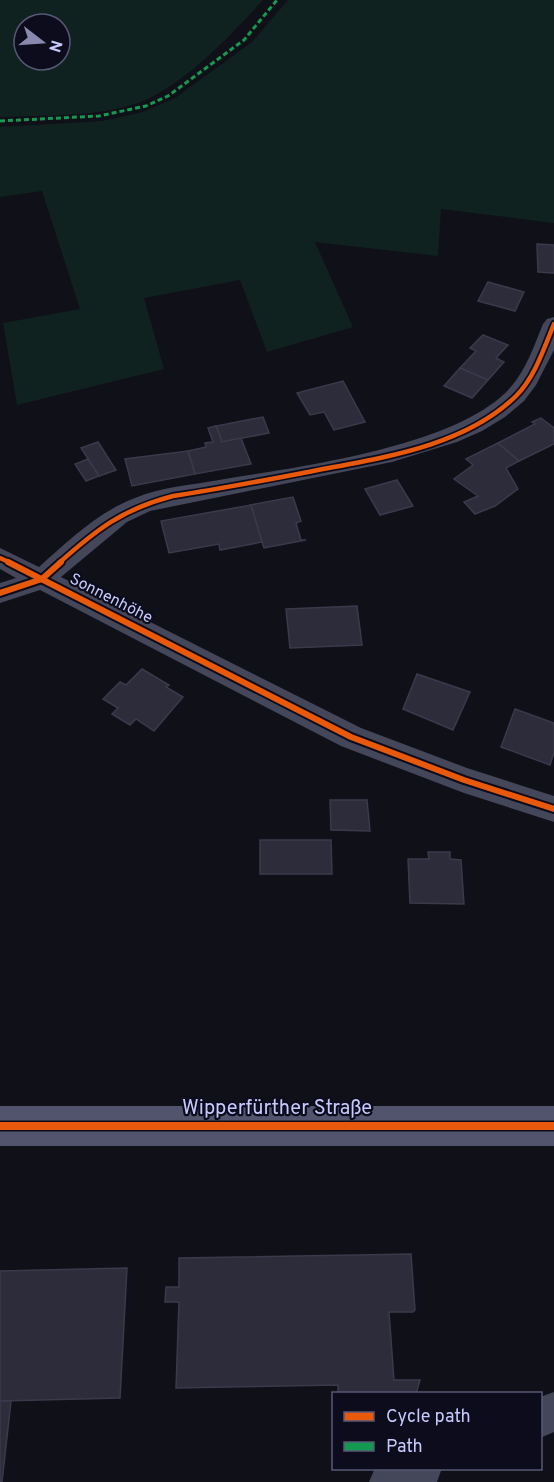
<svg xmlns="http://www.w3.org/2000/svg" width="554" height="1482" viewBox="0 0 554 1482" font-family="Overpass,sans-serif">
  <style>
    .green { fill: #0f2220; fill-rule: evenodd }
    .building { fill: #2c2c3b; stroke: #3a3a4c; stroke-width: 1.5 }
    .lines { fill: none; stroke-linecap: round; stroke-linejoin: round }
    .minor { fill: #444659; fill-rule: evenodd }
    .secondary { fill: #51546c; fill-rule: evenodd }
    .quiet { stroke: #139951; stroke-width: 3; stroke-dasharray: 5 3; stroke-linecap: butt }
    .cycleway-far2-casing { stroke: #0c0c1c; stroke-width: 8 }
    .cycleway-far1-casing { stroke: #0c0c1c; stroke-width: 10 }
    .cycleway-casing { stroke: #0c0c1c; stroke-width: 11 }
    .cycleway-far2 { stroke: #e8590c; stroke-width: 4.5 }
    .cycleway-far1 { stroke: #e8590c; stroke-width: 6 }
    .cycleway { stroke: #e8590c; stroke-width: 8 }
    .labels { text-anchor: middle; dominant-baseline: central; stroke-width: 4.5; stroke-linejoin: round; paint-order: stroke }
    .street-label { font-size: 16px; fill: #c8cafd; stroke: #0c0c1c }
    .near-street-label { font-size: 20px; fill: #c8cafd; stroke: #0c0c1c }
  </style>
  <rect width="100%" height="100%" fill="#101018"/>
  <g class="green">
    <path d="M0 0H263C231 35 179 91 132 105 90 117 44 115 0 117ZM24 24H60V60H24Z"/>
    <path d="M288 0H554V223L441 209 438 256 315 242 353 327 267 352 240 280 144 298 164 369 17 405 3 323 80 309 42 191 0 197V127L102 121 143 112 175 98 252 42Z"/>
  </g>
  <g class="building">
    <path d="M537 244 554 245V273L538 272Z"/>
    <path d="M488 282 524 292 515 311 478 301Z"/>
    <path d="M483 335 508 345 496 358 504 362 488 380 460 368 476 351 470 348Z"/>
    <path d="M460 368 488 380 472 398 444 386Z"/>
    <path d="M343 381 365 422 334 430 324 412 310 415 297 393Z"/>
    <path d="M263 417 269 433 222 442 216 426Z"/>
    <path d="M541 418 554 428V444L519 461 498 443 535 424 532 422Z"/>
    <path d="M216 426 222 442 241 438 251 464 195 474 188 451 206 447 205 443 213 442 208 428Z"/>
    <path d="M98 442 116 470 99 476 81 448Z"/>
    <path d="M498 443 519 461 506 468 518 489 495 506 475 514 464 502 478 496 454 479 473 465 466 459Z"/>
    <path d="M188 451 195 474 132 486 125 459Z"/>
    <path d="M88 459 99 476 86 481 75 464Z"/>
    <path d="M397 480 413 506 380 515 365 489Z"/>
    <path d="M293 497 301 521 296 523 301 540H306L264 548 250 505Z"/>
    <path d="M251 505 262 542 220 550 219 544 169 553 161 521Z"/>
    <path d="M357 606 362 645 290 648 286 609Z"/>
    <path d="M142 669 169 685 166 687 183 697 154 731 136 719 130 725 112 714 118 708 103 699 120 682 126 685Z"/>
    <path d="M417 674 470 692 453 730 403 709Z"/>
    <path d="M515 709 554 723V752L550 765 501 747Z"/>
    <path d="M330 800H367L370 831 331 830Z"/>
    <path d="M260 840H331L332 874H260Z"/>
    <path d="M428 852H450V859L461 860 464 904 410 903 408 859H429Z"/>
    <path d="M411 1254 415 1310 413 1312H389L394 1380H420L416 1394H338V1385L176 1388 179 1302H165L166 1287H179V1258Z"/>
    <path d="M127 1268 120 1398 0 1401V1271Z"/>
    <path d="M0 1401H11L2 1482H0Z"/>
  </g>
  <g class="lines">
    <g class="minor">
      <path d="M554 317V350L536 385 524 401 505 417 482 431 457 442 392 462 150 511 127 522 61 577 361 728 467 768 554 796V822L464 793 341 746 40 590 0 603V583L16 578 0 569V548L39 567C68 541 98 512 135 498 161 487 191 485 219 480 297 467 457 447 510 388 526 370 534 346 543 324L547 319Z"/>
      <path d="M554 1392V1432L540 1438V1397Z"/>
      <path d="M375 1468H442L437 1482H369Z"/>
    </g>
    <rect class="secondary" x="0" y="1106" width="554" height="40"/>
    <path class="quiet" d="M0 121 99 116 146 106 168 96 244 40 277 0"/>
    <g class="cycleway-far2-casing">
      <g id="cycleway-far2">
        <path d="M0 558 11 563"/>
        <path d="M59 563C97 529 123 509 173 496 220 489 266 480 313 471 380 458 464 447 516 396 535 377 544 348 554 324"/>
      </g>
    </g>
    <g class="cycleway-far1-casing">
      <g id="cycleway-far1">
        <path d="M8 562 351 737 464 780 554 809"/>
        <path d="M0 593 42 579 61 562"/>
      </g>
    </g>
    <g class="cycleway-casing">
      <path id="cycleway" d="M0 1126H554"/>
    </g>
    <use href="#cycleway-far2" class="cycleway-far2"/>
    <use href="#cycleway-far1" class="cycleway-far1"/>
    <use href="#cycleway" class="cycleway"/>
  </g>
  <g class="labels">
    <g class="street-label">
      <text transform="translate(111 599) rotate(27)">Sonnenhöhe</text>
    </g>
    <g class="near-street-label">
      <text x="277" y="1109">Wipperfürther Straße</text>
    </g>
  </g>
  <rect x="332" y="1392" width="210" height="78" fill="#0c0c1c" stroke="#575876" stroke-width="1.5"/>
  <rect x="344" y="1412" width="30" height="9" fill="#e8590c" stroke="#575876" stroke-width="1.5"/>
  <text x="386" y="1422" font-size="18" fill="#c8cafd">Cycle path</text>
  <rect x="344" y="1442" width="30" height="9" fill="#139951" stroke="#575876" stroke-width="1.5"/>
  <text x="386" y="1452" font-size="18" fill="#c8cafd">Path</text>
  <g transform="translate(42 42) rotate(107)"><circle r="28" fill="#0c0c1c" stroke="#575876" stroke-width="1.5"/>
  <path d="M0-4.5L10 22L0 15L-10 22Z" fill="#8889ad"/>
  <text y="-9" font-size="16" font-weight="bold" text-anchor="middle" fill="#c8cafd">N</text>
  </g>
</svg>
